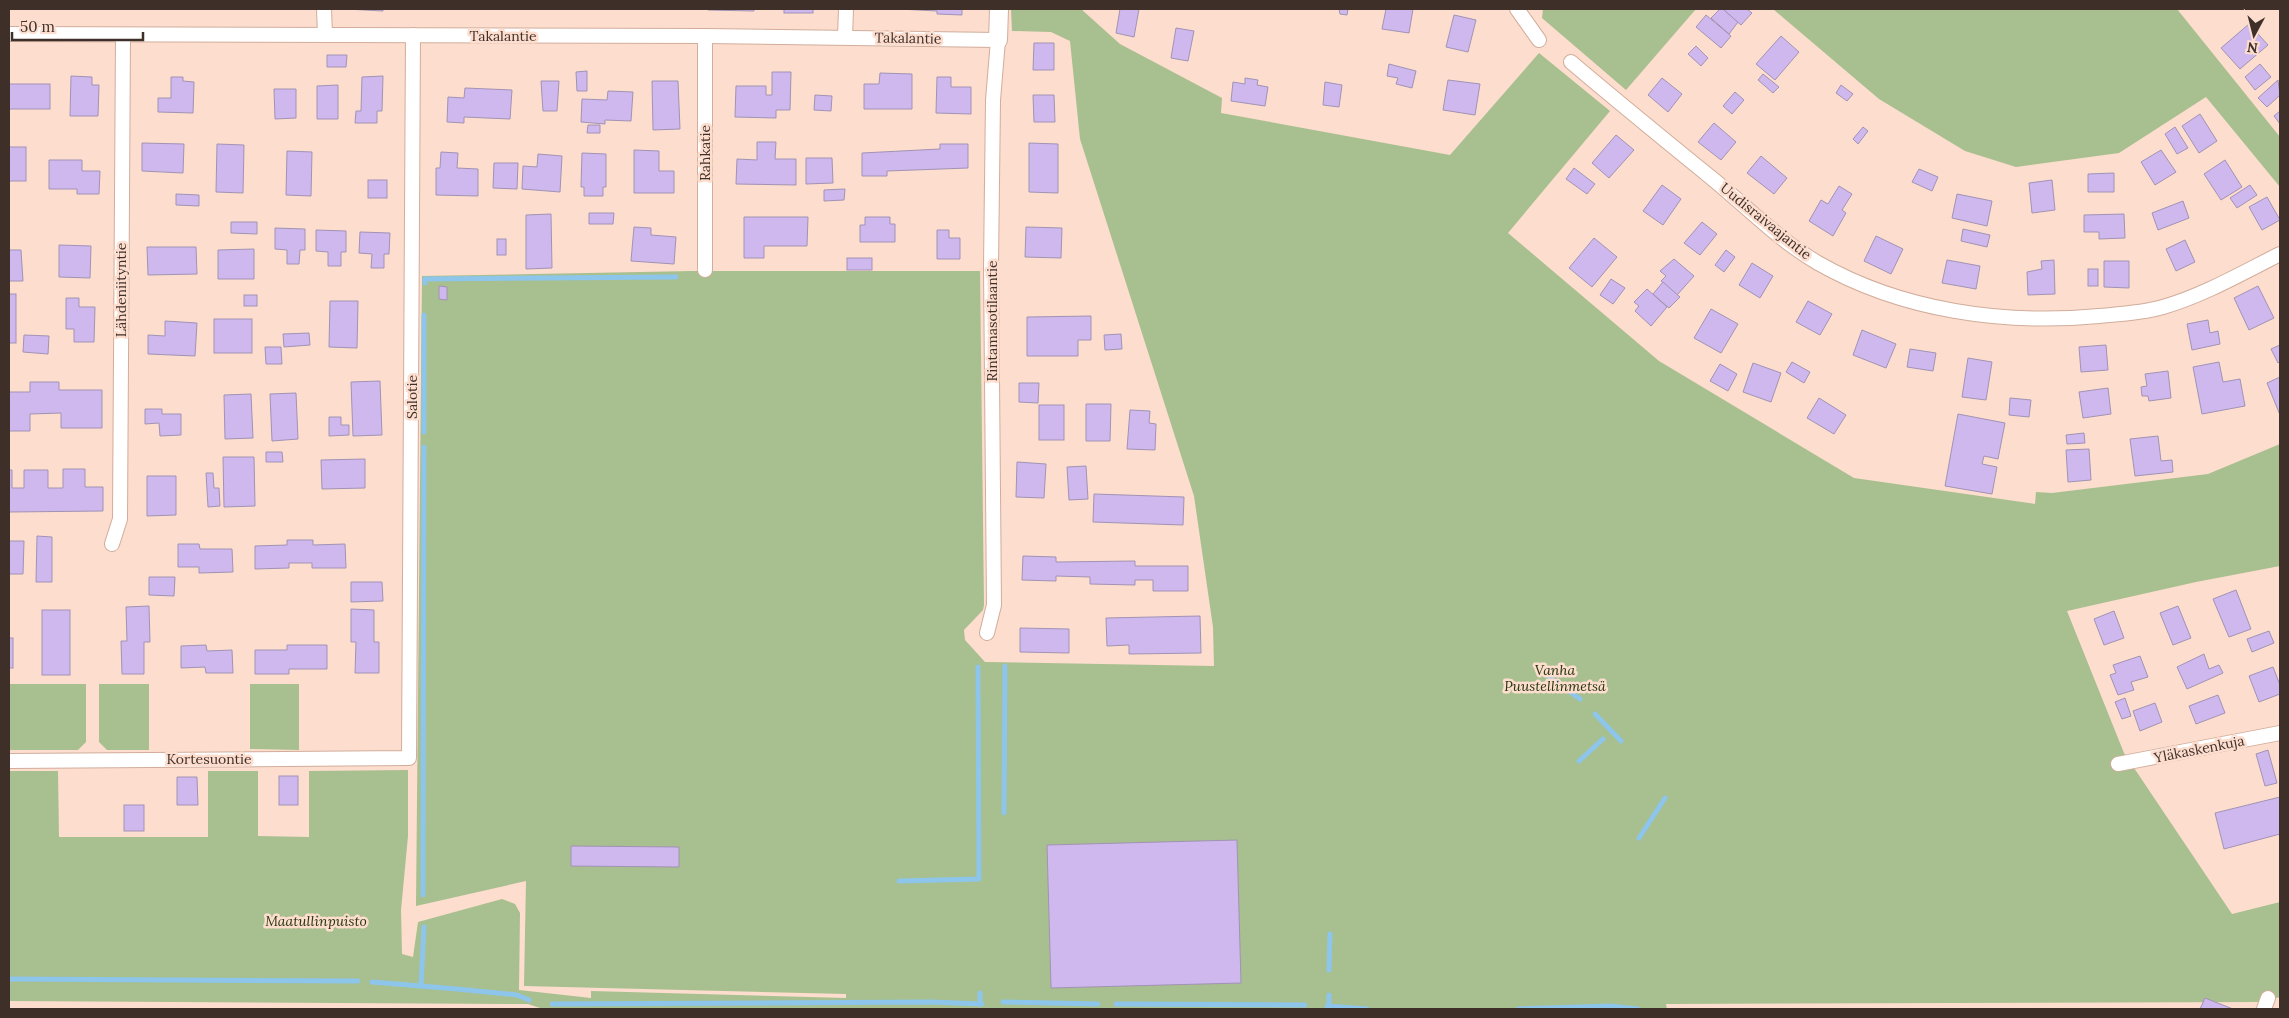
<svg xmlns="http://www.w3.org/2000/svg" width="2289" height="1018" viewBox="0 0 2289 1018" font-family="Lora,serif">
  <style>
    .green { fill: #a8bf8f }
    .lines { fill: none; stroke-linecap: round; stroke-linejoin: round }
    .stream { stroke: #8dc6ea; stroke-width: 5 }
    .building { fill: #cfb8ee; stroke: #a193b4 }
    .minor-casing { stroke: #d2ad9b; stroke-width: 16 }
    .tertiary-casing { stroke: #d2ad9b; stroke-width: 20 }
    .minor { stroke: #fff; stroke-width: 14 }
    .tertiary { stroke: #fff; stroke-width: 18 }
    .labels { text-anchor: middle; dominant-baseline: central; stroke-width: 5; stroke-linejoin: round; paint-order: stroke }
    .street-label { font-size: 14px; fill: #3e2f28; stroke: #fcddce }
    .park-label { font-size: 14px; font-style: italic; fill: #26360f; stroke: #fcddce }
  </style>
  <rect width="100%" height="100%" fill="#fcddce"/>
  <g class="green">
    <path d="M1011 9H1081L1120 44 1222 98 1221 113 1450 155 1539 53 1610 111 1508 233 1659 361 1854 478 2035 504 2036 492 2052 493 2208 474 2280 444V566L2196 582 2067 611 2124 753 2232 914 2280 902V997L2261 1002 1666 1004 1667 1009H543L528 1004 9 1001V771H58L59 837H208V771H258V836L309 837V771L408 770V836L401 910 402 954 413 957 418 922 502 899 515 904 520 913 519 990 591 998V991L846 998V994L524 986 526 881 416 906 422 276 693 271H980L984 605 983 610 964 630 965 640 985 662 1214 666 1213 627 1194 496 1080 139 1070 41 1051 32 1012 31Z"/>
    <path d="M1543 9H1696L1626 90 1542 18Z"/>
    <path d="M1773 9H2177L2280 137V187L2206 97 2119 153 2016 167 1965 151 1879 99Z"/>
    <path d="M9 684H86V742L78 750H9Z"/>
    <path d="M99 684H149V750H107L99 742Z"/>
    <path d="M250 684H299V750L250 749Z"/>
  </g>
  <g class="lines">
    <g class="stream">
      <path d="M425 283V279L676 277"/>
      <path d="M424 315V432"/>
      <path d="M1548 676 1580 699"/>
      <path d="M1595 714 1621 741"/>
      <path d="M1579 761 1603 739"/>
      <path d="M1004 813 1005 666"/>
      <path d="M1639 838 1665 798"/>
      <path d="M899 881 979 879 978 667"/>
      <path d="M423 895 424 447"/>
      <path d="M1329 970 1330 934"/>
      <path d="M9 979 358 981"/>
      <path d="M372 982 457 989 517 995 529 1000"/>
      <path d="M421 986 424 927"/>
      <path d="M980 993V1004"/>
      <path d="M1329 995V1006"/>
      <path d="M1003 1002 1098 1004"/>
      <path d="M552 1004 931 1002 982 1004"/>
      <path d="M1116 1004 1305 1005"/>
      <path d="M1327 1006 1367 1009"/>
      <path d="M1518 1009 1610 1006 1638 1009"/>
    </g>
  </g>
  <g class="building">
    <path d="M346 9H383V11Z"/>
    <path d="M708 9H754V11L708 10Z"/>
    <rect x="784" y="9" width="29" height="4"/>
    <path d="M899 9H962V15L937 14V11Z"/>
    <path d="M1120 9H1139L1134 37 1116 33Z"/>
    <path d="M1339 9H1348L1347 15 1340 14Z"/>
    <path d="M1386 9H1413L1409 33 1382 29Z"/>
    <path d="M1720 9H1723L1738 22 1729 34 1711 18Z"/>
    <path d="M1723 9H1747L1752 13 1741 25Z"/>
    <path d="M1454 15 1476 20 1468 52 1446 47Z"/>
    <path d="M1706 15 1731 36 1721 48 1696 27Z"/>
    <path d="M2249 24 2268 45 2240 69 2221 48Z"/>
    <path d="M1176 28 1194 31 1188 61 1171 58Z"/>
    <path d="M1781 36 1799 52 1775 80 1756 64Z"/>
    <path d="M1034 43H1054V70H1033Z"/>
    <path d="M1696 46 1708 58 1701 66 1688 54Z"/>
    <path d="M327 55H347L346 67H327Z"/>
    <path d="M1389 64 1416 71 1412 88 1396 84 1398 78 1387 76Z"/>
    <path d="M2260 64 2271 77 2255 90 2245 77Z"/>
    <path d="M587 71V91H577L576 72Z"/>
    <path d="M772 72H791L790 110H776V118L735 117 736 86H766V95H772Z"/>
    <path d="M880 73 912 74V109H864V84H879Z"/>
    <path d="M1763 74 1779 87 1773 93 1758 80Z"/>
    <path d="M71 76 92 77V85H99L98 116H70Z"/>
    <path d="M383 76 382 111H377V123H355L356 111H361L362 77Z"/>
    <path d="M171 77H183V81L194 82 193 113 158 112V98H171Z"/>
    <path d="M937 77H951V87H971V114L936 113Z"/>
    <path d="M1245 78 1258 80 1257 85 1268 87 1265 106 1231 101 1233 82 1245 84Z"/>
    <path d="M1662 78 1682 94 1668 112 1648 95Z"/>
    <path d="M1448 80 1480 84 1475 115 1443 110Z"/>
    <path d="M2278 80 2280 95 2267 107 2258 98Z"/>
    <path d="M541 81H559L557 111H543Z"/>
    <path d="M652 81H678L680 129 653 130Z"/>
    <path d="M1325 82 1342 85 1339 107 1323 105Z"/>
    <rect x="9" y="84" width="41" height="25"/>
    <path d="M338 85V119H317V86Z"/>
    <path d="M1841 85 1853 94 1847 101 1836 93Z"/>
    <path d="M465 88 512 90 510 119 464 117V123L447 122 448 97 464 98Z"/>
    <path d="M274 89H296V118L275 119Z"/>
    <path d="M608 91 633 92 631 121 605 120V124L581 122 582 99 607 100Z"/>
    <path d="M1735 92 1744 100 1732 114 1723 106Z"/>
    <path d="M815 95 832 96 831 111 814 110Z"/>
    <path d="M1033 95H1054L1055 122H1034Z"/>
    <path d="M2280 111V124L2274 116Z"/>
    <path d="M2200 114 2217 141 2199 153 2182 126Z"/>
    <path d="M1714 123 1736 142 1721 160 1698 142Z"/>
    <path d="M588 125H600V133H587Z"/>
    <path d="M1863 127 1868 131 1858 144 1853 139Z"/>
    <path d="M2175 127 2188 148 2177 154 2165 134Z"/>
    <path d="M1616 135 1634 150 1609 178 1592 163Z"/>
    <path d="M757 142H776L775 159H796V185L736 184 737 159 757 160Z"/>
    <path d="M142 143 184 144 183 173 142 171Z"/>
    <path d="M1029 143 1058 144V193L1029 192Z"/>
    <path d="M217 144 244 145 243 193 216 192Z"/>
    <path d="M940 144H968V168L887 171V176H862V153L940 149Z"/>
    <rect x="9" y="147" width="17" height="34"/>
    <path d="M634 150 659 151V171H674V193H634Z"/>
    <path d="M2161 150 2176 172 2155 185 2141 162Z"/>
    <path d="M287 151 312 152 311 196 286 195Z"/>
    <path d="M441 152 458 153 457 168 478 169V196L436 195V168H440Z"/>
    <path d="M582 153 606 154V187H603V196H584V187H581Z"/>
    <path d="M538 154 562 156 560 192 522 189 523 166 537 167Z"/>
    <path d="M1761 156 1787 178 1774 194 1747 173Z"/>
    <path d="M806 158H832L833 183 806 184Z"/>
    <path d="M49 160H82V171H100L99 194H77V189H49Z"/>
    <path d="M2225 160 2242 187 2221 200 2204 174Z"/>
    <path d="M494 163H518L517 189 493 188Z"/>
    <path d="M1574 168 1595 184 1587 194 1566 179Z"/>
    <path d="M1919 169 1938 177 1932 191 1912 182Z"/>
    <path d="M2114 173V192H2088V174Z"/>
    <rect x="368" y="180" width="19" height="18"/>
    <path d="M2052 180 2055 210 2032 213 2029 183Z"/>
    <path d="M1662 185 1681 199 1663 225 1643 211Z"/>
    <path d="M2250 185 2257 195 2237 208 2230 198Z"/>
    <path d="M1839 186 1852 194 1842 210 1846 213 1833 236 1809 221 1821 200 1828 204Z"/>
    <path d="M845 189 844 200 824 201V190Z"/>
    <path d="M176 194 199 195V206L176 205Z"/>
    <path d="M1957 194 1992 201 1987 226 1952 218Z"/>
    <path d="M2267 197 2280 220 2262 230 2249 207Z"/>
    <path d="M2183 201 2189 218 2158 230 2152 213Z"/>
    <path d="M589 213H614L613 224H589Z"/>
    <path d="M551 214 552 268 526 269V215Z"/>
    <path d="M2124 214 2125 238 2099 239V232H2084V215Z"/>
    <path d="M744 217H808L807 246H764V258H744Z"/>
    <path d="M865 217H890V224H895V242H860V225H865Z"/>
    <path d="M231 222H257V234L231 233Z"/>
    <path d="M1702 222 1717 234 1700 255 1684 243Z"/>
    <path d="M634 227 651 228V235L676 237 674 264 631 261Z"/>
    <path d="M1026 227 1062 228 1061 258 1025 257Z"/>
    <path d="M275 228 305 229V250H300L299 264H287V250L275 249Z"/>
    <path d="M1963 229 1990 235 1987 247 1961 241Z"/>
    <path d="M316 230 346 231V252H341V266H328V252L316 251Z"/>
    <path d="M937 230H949V238H960V259H937Z"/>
    <path d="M360 232 390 233 389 254H384V268H371L372 254 359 253Z"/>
    <path d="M1876 236 1903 249 1891 274 1864 261Z"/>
    <path d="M1594 238 1617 257 1592 287 1569 268Z"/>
    <rect x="497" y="239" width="9" height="16"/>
    <path d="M2185 240 2195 262 2176 271 2166 249Z"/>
    <path d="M59 245 91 246 90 278 59 277Z"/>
    <path d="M147 247H196L197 274 148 275Z"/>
    <path d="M254 249V279H218V250Z"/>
    <path d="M9 250H21L23 281H9Z"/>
    <path d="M1726 250 1735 257 1724 272 1715 265Z"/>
    <rect x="847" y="258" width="25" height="12"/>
    <path d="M1674 259 1694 276 1677 295 1661 281 1666 276 1660 271Z"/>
    <path d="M1947 260 1980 266 1976 289 1942 283Z"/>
    <path d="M2054 260 2055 294 2028 295 2027 272 2042 269 2041 261Z"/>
    <path d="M2104 261H2129V288L2104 287Z"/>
    <path d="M1752 263 1773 276 1760 298 1739 285Z"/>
    <rect x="2088" y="269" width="10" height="17"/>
    <path d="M1611 279 1625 288 1613 304 1600 295Z"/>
    <path d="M1663 282 1680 297 1669 308 1653 294Z"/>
    <path d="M439 286 447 287V300L439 299Z"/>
    <path d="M2258 286 2274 318 2249 330 2234 298Z"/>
    <path d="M1647 289 1667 307 1651 326 1635 311 1639 306 1634 302Z"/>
    <rect x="9" y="294" width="7" height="49"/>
    <rect x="244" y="295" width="13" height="11"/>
    <path d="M66 298H79V307H95L94 342H74V329H66Z"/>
    <path d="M330 301H358L357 348 329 347Z"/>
    <path d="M1808 301 1832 314 1820 335 1796 322Z"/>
    <path d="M1711 309 1738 324 1721 353 1694 338Z"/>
    <path d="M1091 316V340H1078V356H1027V317Z"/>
    <rect x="214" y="319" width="38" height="34"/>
    <path d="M2208 320 2210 333 2218 331 2220 344 2192 350 2187 324Z"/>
    <path d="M165 321 197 323 195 356 148 354V335L165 336Z"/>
    <path d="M1862 330 1896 344 1886 368 1853 355Z"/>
    <path d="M309 333 310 345 284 347 283 334Z"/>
    <path d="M1121 334 1122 349 1105 350 1104 335Z"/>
    <path d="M24 335 49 336 48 354 23 352Z"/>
    <path d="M2106 345 2108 370 2081 372 2079 347Z"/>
    <path d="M2280 345V361L2278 363 2271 349Z"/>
    <path d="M265 347H281L282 364H266Z"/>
    <path d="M1910 349 1936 353 1933 371 1907 367Z"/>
    <path d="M1968 358 1992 362 1986 400 1962 397Z"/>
    <path d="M1792 362 1810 372 1804 383 1786 372Z"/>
    <path d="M2219 362 2223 382 2240 379 2245 406 2202 414 2193 367Z"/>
    <path d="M1753 363 1781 373 1771 402 1743 392Z"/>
    <path d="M1720 364 1737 374 1728 391 1710 381Z"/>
    <path d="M2168 371 2171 398 2149 401 2148 396H2142L2141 387 2147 386 2145 374Z"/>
    <path d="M2280 377V415L2267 383Z"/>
    <path d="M380 381 382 435 353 436 351 382Z"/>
    <path d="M30 382H59V390H102V428H61V413L30 414V431H9V392H30Z"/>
    <path d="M1019 383H1039L1038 403 1019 402Z"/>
    <path d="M2108 388 2111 414 2083 418 2079 392Z"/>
    <path d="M296 393 298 439 272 441 270 394Z"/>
    <path d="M251 394 253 438 225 439 224 395Z"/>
    <path d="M1819 398 1846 415 1834 434 1807 418Z"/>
    <path d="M2010 398 2031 400 2029 417 2009 415Z"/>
    <path d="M1086 404H1111L1110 441H1086Z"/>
    <rect x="1039" y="405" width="25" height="35"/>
    <path d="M145 409H162V414H181V435L160 436 159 423 145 424Z"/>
    <path d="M1130 410 1150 411 1149 423 1156 424 1155 450 1127 449Z"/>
    <path d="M1958 414 2005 423 1998 459 1984 456 1982 464 1997 467 1992 494 1945 486Z"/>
    <path d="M329 417H341V425H349V435L329 436Z"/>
    <path d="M2084 433 2085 443 2067 444 2066 435Z"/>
    <path d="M2158 436 2161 461 2172 460 2173 472 2135 476 2130 439Z"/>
    <path d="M2089 449 2091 480 2068 482 2066 450Z"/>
    <path d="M266 452H282L283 462H266Z"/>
    <path d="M223 457H254L255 506 224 507Z"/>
    <path d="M365 459V488L322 489 321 460Z"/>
    <path d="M1017 462 1046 464 1044 498 1016 497Z"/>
    <path d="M1086 466 1088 499 1069 500 1067 467Z"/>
    <path d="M63 469H85V487H103V511L9 512V470H12V488H24V470H48V488H63Z"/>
    <path d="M206 473H213L214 488H219L220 506 208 507Z"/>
    <path d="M147 476H176V515L147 516Z"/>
    <path d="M1094 494 1184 497 1183 525 1093 522Z"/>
    <path d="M37 536 52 537V582H36Z"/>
    <path d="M287 540H313V545L345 544 346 568H312V563H289V568L255 569V546L287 545Z"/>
    <path d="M9 541H24L23 574H9Z"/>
    <path d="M178 544H199L200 549H232L233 572 199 573V567H178Z"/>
    <path d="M1023 556 1056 557V562L1135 561V566H1188V591H1153V580H1135V585L1090 584V577L1056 576V581L1022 580Z"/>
    <path d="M149 577H175L174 596 149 595Z"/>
    <path d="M351 582H382L383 601 351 602Z"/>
    <path d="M2236 590 2251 629 2229 637 2213 599Z"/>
    <path d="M149 606 150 642H144V674H122L121 641H127L126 607Z"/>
    <path d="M2178 606 2191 638 2173 645 2160 613Z"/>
    <path d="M351 609 374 610V642H379V673H355L356 642H351Z"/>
    <rect x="42" y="610" width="28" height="65"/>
    <path d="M2114 611 2124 638 2104 645 2094 619Z"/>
    <path d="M1200 616 1201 653 1129 654V645L1107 646 1106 618Z"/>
    <path d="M1020 628 1069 629V653L1020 652Z"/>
    <path d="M2269 631 2274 643 2252 652 2247 639Z"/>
    <rect x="9" y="638" width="4" height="30"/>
    <path d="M206 645 207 651 232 650 233 673H206L205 667 181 668V646Z"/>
    <path d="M287 645H327V669H289V674H255V650H287Z"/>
    <path d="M2204 654 2209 669 2219 665 2223 673 2187 689 2177 667Z"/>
    <path d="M2140 656 2148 677 2131 682 2134 690 2118 695 2110 675 2116 673 2113 665Z"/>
    <path d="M2273 667 2280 685V694L2259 702 2249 676Z"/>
    <path d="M2218 695 2225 713 2196 724 2189 706Z"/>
    <path d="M2125 698 2131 716 2122 719 2115 702Z"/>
    <path d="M2155 703 2162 722 2140 731 2133 711Z"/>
    <path d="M2268 750 2277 783 2265 786 2256 754Z"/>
    <rect x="279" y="776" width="19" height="29"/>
    <path d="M177 777H197L198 805H177Z"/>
    <path d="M2280 797V834L2224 849 2215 813Z"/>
    <rect x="124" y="805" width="20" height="26"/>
    <path d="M1237 840 1241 983 1051 988 1047 845Z"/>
    <path d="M571 846 679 847V867L571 866Z"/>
    <path d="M2205 998 2233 1009H2200Z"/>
  </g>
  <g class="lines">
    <g class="minor-casing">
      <g id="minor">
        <path d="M324 9 325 35"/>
        <path d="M1517 9 1539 40"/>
        <path d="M9 34 705 36 998 40 993 100 991 266 994 605 987 633"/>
        <path d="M845 37 846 9"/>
        <path d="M1571 62C1618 102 1666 141 1714 180 1748 208 1780 241 1818 263 1902 311 2004 325 2099 316 2121 314 2142 313 2163 307 2204 295 2242 273 2280 254"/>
        <path d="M705 270V36"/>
        <path d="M112 544 120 519 123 36"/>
        <path d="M9 761 409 758 413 35"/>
        <path d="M2118 764 2280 733"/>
        <path d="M2264 1009 2268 998"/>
      </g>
    </g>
    <g class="tertiary-casing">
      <path id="tertiary" d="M998 40 999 9"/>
    </g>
    <use href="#minor" class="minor"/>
    <use href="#tertiary" class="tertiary"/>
  </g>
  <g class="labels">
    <g class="street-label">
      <text x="503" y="36">Takalantie</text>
      <text transform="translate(908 38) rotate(1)">Takalantie</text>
      <text transform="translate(705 153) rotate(-90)">Rahkatie</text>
      <text transform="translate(1766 221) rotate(39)">Uudisraivaajantie</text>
      <text transform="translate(121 290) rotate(-90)">Lähdeniityntie</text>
      <text transform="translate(992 321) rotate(-90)">Rintamasotilaantie</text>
      <text transform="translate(412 397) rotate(-90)">Salotie</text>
      <text transform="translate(2199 749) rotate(-11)">Yläkaskenkuja</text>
      <text x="209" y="759">Kortesuontie</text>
    </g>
    <g class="park-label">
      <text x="1555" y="670">Vanha<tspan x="1555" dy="16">Puustellinmetsä</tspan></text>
      <text x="316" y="921">Maatullinpuisto</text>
    </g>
  </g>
  <rect width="2289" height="1018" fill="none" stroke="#3e2f28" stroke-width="20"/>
  <g transform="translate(2254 35) rotate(187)" stroke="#fcddce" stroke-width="4" paint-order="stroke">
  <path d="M0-4L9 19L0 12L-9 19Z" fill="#3e2f28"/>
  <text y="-8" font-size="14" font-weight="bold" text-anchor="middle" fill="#3e2f28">N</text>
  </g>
  <path d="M12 32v8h131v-8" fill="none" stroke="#3e2f28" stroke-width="2.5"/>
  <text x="20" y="32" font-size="15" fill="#3e2f28" stroke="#fcddce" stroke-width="4" paint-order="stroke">50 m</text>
</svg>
